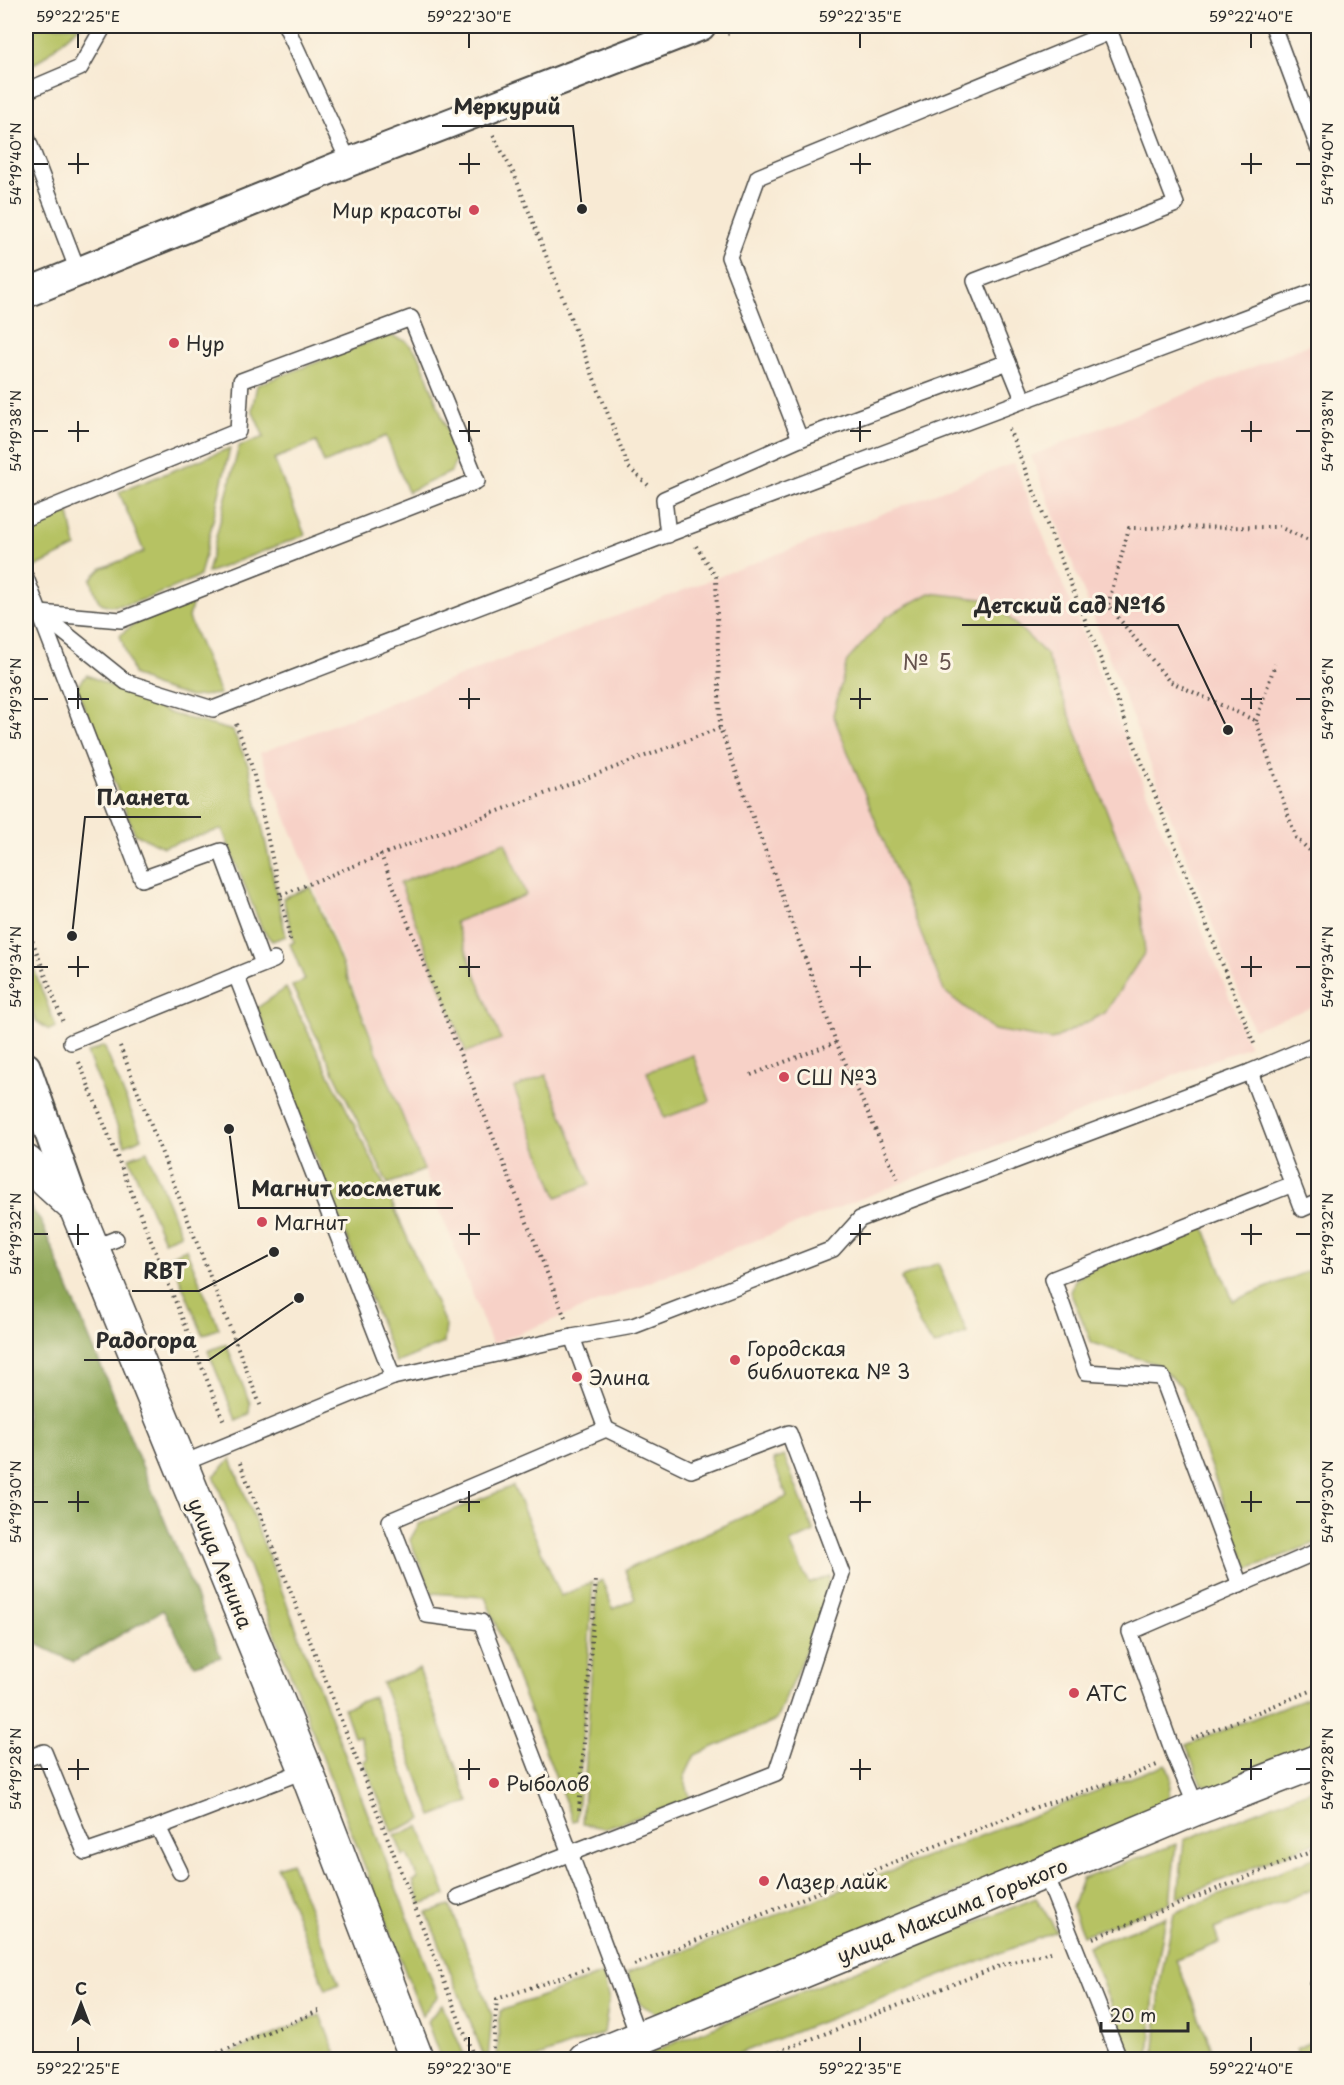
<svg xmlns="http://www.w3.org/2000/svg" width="1344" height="2085" viewBox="0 0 1344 2085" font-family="'Playpen Sans',sans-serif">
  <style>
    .built { fill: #f7d1c7 }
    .green { fill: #b6c263; stroke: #707647; stroke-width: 1.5 }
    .forest { fill: #90a859; stroke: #5e6a42; stroke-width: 1.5 }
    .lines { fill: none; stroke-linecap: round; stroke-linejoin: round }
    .lane-casing { stroke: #4a4844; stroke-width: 18 }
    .street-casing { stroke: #4a4844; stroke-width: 32 }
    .secondary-casing { stroke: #4a4844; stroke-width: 36 }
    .path { stroke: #4a4844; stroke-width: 4; stroke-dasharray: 1.5 4.5; stroke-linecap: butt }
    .lane { stroke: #fff; stroke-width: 15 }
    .street { stroke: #fff; stroke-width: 28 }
    .secondary { stroke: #fff; stroke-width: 33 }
    .ticks { fill: none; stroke: #2b2b2b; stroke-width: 2 }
    .poi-dot { fill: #d1495b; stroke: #fcf5e5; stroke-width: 2 }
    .labels { text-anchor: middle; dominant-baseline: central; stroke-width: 6; stroke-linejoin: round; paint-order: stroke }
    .poi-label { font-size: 20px; fill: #2b2b2b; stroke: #fcf5e5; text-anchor: start }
    .street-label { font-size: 20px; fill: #2b2b2b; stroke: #fcf5e5 }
    .neighbourhood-label { font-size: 21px; letter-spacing: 1.5px; fill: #66534e; stroke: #fcf5e5 }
    .leader { fill: none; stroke: #2b2b2b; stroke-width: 2 }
    .callout-dot { fill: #2b2b2b; stroke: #fcf5e5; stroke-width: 2 }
    .callout-label { font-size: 21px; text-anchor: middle; font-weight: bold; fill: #2b2b2b; stroke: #fcf5e5; stroke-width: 6; stroke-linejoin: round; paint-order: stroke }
    .neatline { fill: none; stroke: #2b2b2b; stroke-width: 2 }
    .ticks-label { font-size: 15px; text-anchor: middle; fill: #2b2b2b }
  </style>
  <rect width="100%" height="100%" fill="#fcf5e5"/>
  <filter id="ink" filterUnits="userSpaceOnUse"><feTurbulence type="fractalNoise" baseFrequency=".0167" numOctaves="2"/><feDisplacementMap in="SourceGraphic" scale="12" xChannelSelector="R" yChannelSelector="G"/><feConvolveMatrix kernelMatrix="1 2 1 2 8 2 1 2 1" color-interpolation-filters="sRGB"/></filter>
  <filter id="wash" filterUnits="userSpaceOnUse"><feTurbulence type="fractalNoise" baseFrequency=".008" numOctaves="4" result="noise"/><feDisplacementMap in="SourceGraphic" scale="24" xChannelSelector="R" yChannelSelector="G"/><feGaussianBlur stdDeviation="1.35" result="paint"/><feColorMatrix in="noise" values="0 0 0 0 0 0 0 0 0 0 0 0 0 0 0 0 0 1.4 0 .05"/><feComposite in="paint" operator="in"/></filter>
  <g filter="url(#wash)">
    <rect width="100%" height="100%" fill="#f8ead4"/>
    <g class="built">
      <path d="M1318 341V1005L1253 1029 1031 456Z"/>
      <path d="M1014 463 1249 1046 492 1344 318 897 260 753Z"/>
    </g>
    <g class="green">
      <path d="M26 26H80L39 61 26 67Z"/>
      <path d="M388 335 406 341 419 355 457 457 451 472 408 492 386 436 324 463 316 442 274 459 305 535 207 573 239 446 264 437 252 410 257 385Z"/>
      <path d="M230 448 200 576C181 584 115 618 99 601 95 596 93 585 91 579L102 568 144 552 119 492Z"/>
      <path d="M69 513 76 547 33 568 26 547 34 525Z"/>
      <path d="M930 593 991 600 1046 654 1139 894 1145 952 1105 1013 1052 1040 994 1030 944 991 833 715 847 661 886 617Z"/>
      <path d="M193 600 189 618 220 694 190 697 154 686 133 674 120 635 137 622Z"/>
      <path d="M87 675 172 714 233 731 249 767 286 936 272 941 262 929 222 829 163 847 135 834 76 687Z"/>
      <path d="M505 842 526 895 455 922 501 1039 466 1052 400 883Z"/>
      <path d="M311 887 424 1170 388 1184 292 986 305 980 290 944 294 942 283 898Z"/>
      <path d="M26 949 56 1027 49 1030 36 1021 26 995Z"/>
      <path d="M286 988 381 1178 446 1326 444 1343 396 1363 257 1008Z"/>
      <path d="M104 1046 142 1138 125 1145 87 1053Z"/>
      <path d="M693 1055 710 1101 664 1118 647 1072Z"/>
      <path d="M546 1075 590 1184 557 1197 514 1088Z"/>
      <path d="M147 1151 181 1234 164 1241 129 1158Z"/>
      <path d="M1203 1224 1233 1301 1318 1267V1542L1248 1569 1181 1386 1156 1364 1092 1343 1070 1292 1075 1280 1088 1271Z"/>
      <path d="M186 1249 219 1328 203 1335 170 1256Z"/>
      <path d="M938 1263 967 1333 934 1346 920 1326 901 1278Z"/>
      <path d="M226 1344 250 1403 249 1414 236 1420 208 1351Z"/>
      <path d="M784 1456 814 1532 790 1543 809 1584 829 1576 825 1605 776 1720 695 1755 684 1778 691 1800 604 1828 582 1824 597 1583 602 1580 613 1609 635 1599 625 1570 787 1497 773 1460Z"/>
      <path d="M231 1459 438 1996 422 2015 214 1476Z"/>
      <path d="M513 1486 561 1596 593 1582 577 1820 573 1821 485 1597 432 1593 410 1540 419 1524Z"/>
      <path d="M419 1669 469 1802 432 1816 382 1683Z"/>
      <path d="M1318 1693V1748L1218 1788 1201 1784 1186 1745Z"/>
      <path d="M373 1697 422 1819 392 1832 364 1761 368 1759 360 1736H354L344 1708Z"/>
      <path d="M1166 1764 1171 1778 1167 1808 658 2014 640 2004 627 1973Z"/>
      <path d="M1318 1787V1841L1178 1898 1184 1840Z"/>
      <path d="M419 1826 446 1895 421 1904 413 1881 418 1879 407 1854 403 1856 395 1836Z"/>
      <path d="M1176 1844 1170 1903 1083 1935 1072 1908 1082 1879Z"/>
      <path d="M1318 1856V1887L1214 1929 1219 1943 1176 1960 1216 2059H1154L1161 1977 1174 1913Z"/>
      <path d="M291 1862 339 1984 326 1990 277 1867Z"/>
      <path d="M1036 1898 1057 1931 725 2059H634Z"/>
      <path d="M450 1906 492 2015 488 2059H485L427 1913Z"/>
      <path d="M1166 1917 1155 1978 1149 2059H1132L1088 1946Z"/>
      <path d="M603 1974 609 2000 604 2033 533 2059H497L500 2011Z"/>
      <path d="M442 2004 466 2059H448L439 2054 427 2022Z"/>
      <path d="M320 2015 338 2059H220L219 2058Z"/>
      <path d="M1318 2039V2059H1299L1296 2049Z"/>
    </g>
    <path class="forest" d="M26 1203 40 1219 221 1657 194 1665 163 1610 74 1662 26 1639Z"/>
  </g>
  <g filter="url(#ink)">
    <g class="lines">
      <g class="lane-casing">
        <g id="lane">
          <path d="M286 26 349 162"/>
          <path d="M1273 26 1318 147"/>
          <path d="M26 91 80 68 104 26"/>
          <path d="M26 135 78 271"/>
          <path d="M800 439 1008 362"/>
          <path d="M26 518 238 431 241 381 411 318 477 481 121 620 40 613 26 619"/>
          <path d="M668 535 664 499 800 439 729 257 758 177 1110 32 1176 204 975 281 1023 399"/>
          <path d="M26 578 142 879 221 851 263 964"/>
          <path d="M40 613 126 682 213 709 684 528 1318 290"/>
          <path d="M236 975 393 1377"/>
          <path d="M71 1042 274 960"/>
          <path d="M1250 1072 1302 1209 1318 1202"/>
          <path d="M93 1248 116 1239"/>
          <path d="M572 1337 606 1429 390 1521 427 1615 481 1622 570 1853 639 2038"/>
          <path d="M181 1464 393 1377 572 1337 633 1326 833 1249 860 1219 1250 1072 1318 1043"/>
          <path d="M1240 1585 1162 1377 1086 1372 1053 1279 1293 1184"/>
          <path d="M26 1759 44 1752 85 1852 158 1827 306 1770"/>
          <path d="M1197 1808 1173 1752 1130 1632 1318 1551"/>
          <path d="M158 1827 180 1872"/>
          <path d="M1045 1872 1120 2060"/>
          <path d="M458 1897 776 1773 842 1574 789 1433 691 1470 606 1429"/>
          <path d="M1318 1985V1989"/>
        </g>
      </g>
      <g class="street-casing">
        <g id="street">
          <path d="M26 293 349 162 701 26"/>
          <path d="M26 1067 76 1208"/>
        </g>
      </g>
      <g class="secondary-casing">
        <g id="secondary">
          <path d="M26 1162 76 1208 306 1770 417 2060"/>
          <path d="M586 2060 1045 1872 1197 1808 1318 1761"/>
        </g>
      </g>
      <g class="path">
        <path d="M727 33 746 26"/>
        <path d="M493 135 515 176 629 468 648 485"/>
        <path d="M1009 429 1255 1046"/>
        <path d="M1318 544 1279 527 1129 528 1108 605 1169 681 1256 721 1296 838 1318 858"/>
        <path d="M696 546 716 577 720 728 836 1042 899 1182"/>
        <path d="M1256 721 1275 664"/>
        <path d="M236 724 252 767 290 939 287 941"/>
        <path d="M281 895 381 855"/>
        <path d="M26 924 63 1022"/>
        <path d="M120 1046 261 1407"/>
        <path d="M79 1062 224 1422"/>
        <path d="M751 1075 836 1042"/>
        <path d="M565 1318 381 855 720 728"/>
        <path d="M240 1463 475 2060"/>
        <path d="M1191 1739 1318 1688"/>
        <path d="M579 1810 596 1579"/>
        <path d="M1093 1938 1318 1849"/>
        <path d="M634 1965 1024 1811 1125 1778 1157 1765"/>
        <path d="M201 2060 321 2010"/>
        <path d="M492 2060 497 1999 589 1968"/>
        <path d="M757 2060 1005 1964 1055 1951"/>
      </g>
      <use href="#lane" class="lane"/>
      <use href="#street" class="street"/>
      <use href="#secondary" class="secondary"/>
    </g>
  </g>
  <path class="ticks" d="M78 33V48M469 33V48M860 33V48M1251 33V48M78 153V174M469 153V174M860 153V174M1251 153V174M33 164H48M68 164H89M459 164H480M850 164H871M1241 164H1262M1296 164H1311M78 421V442M469 421V442M860 421V442M1251 421V442M33 431H48M68 431H89M459 431H480M850 431H871M1241 431H1262M1296 431H1311M78 688V709M469 688V709M860 688V709M1251 688V709M33 699H48M68 699H89M459 699H480M850 699H871M1241 699H1262M1296 699H1311M78 956V977M469 956V977M860 956V977M1251 956V977M33 967H48M68 967H89M459 967H480M850 967H871M1241 967H1262M1296 967H1311M78 1224V1245M469 1224V1245M860 1224V1245M1251 1224V1245M33 1234H48M68 1234H89M459 1234H480M850 1234H871M1241 1234H1262M1296 1234H1311M78 1491V1512M469 1491V1512M860 1491V1512M1251 1491V1512M33 1502H48M68 1502H89M459 1502H480M850 1502H871M1241 1502H1262M1296 1502H1311M78 1759V1780M469 1759V1780M860 1759V1780M1251 1759V1780M33 1769H48M68 1769H89M459 1769H480M850 1769H871M1241 1769H1262M1296 1769H1311M78 2037V2052M469 2037V2052M860 2037V2052M1251 2037V2052"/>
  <g class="poi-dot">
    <circle cx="474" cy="210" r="6"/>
    <circle cx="174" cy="343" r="6"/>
    <circle cx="784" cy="1077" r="6"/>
    <circle cx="262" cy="1222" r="6"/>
    <circle cx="735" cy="1360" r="6"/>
    <circle cx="577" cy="1377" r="6"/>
    <circle cx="1074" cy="1693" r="6"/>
    <circle cx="494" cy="1783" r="6"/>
    <circle cx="764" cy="1881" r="6"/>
  </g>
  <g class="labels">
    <g class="poi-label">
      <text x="462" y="210" text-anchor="end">Мир красоты</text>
      <text x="186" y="343">Нур</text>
      <text x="796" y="1077">СШ №3</text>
      <text x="274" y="1222">Магнит</text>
      <text x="747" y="1348">Городская<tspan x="747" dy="23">библиотека № 3</tspan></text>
      <text x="589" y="1377">Элина</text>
      <text x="1086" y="1693">АТС</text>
      <text x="506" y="1783">Рыболов</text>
      <text x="776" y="1881">Лазер лайк</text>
    </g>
    <g class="street-label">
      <text transform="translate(221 1563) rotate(68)">улица Ленина</text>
      <text transform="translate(952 1910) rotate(-22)">улица Максима Горького</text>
    </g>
    <g class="neighbourhood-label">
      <text x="928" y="661">№ 5</text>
    </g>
  </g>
  <path class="leader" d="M582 209L573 126H442M1228 730L1178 625H962M72 936L85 817H201M229 1129L239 1208H453M274 1252L199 1291H132M299 1298L209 1360H84"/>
  <g class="callout-dot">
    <circle cx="582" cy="209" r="6"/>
    <circle cx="1228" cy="730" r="6"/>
    <circle cx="72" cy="936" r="6"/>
    <circle cx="229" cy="1129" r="6"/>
    <circle cx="274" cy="1252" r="6"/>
    <circle cx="299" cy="1298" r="6"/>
  </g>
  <g class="callout-label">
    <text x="507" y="114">Меркурий</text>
    <text x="1070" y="613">Детский сад №16</text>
    <text x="143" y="805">Планета</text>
    <text x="346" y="1196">Магнит косметик</text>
    <text x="165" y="1279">RBT</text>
    <text x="146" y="1348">Радогора</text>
  </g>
  <rect width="1344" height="2085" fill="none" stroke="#fcf5e5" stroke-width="66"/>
  <g transform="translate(81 2004)" stroke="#fcf5e5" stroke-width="4.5" paint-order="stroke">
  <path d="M0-4.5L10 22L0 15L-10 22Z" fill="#2b2b2b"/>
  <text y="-9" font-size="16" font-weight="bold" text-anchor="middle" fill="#2b2b2b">С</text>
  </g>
  <path d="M1101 2022v9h87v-9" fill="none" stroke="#2b2b2b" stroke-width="3"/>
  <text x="1110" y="2022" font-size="18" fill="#2b2b2b" stroke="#fcf5e5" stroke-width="4.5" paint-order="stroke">20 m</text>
  <rect x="33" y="33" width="1278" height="2019" class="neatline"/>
  <g class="ticks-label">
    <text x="78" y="22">59°22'25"E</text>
    <text x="469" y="22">59°22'30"E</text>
    <text x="860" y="22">59°22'35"E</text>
    <text x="1251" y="22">59°22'40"E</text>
    <text transform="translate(16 164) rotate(-90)" y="5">54°19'40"N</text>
    <text transform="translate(1328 164) rotate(-90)" y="5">54°19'40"N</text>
    <text transform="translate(16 431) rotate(-90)" y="5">54°19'38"N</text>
    <text transform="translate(1328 431) rotate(-90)" y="5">54°19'38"N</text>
    <text transform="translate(16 699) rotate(-90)" y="5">54°19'36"N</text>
    <text transform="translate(1328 699) rotate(-90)" y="5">54°19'36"N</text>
    <text transform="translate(16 967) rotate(-90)" y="5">54°19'34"N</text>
    <text transform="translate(1328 967) rotate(-90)" y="5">54°19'34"N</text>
    <text transform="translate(16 1234) rotate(-90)" y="5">54°19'32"N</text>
    <text transform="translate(1328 1234) rotate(-90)" y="5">54°19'32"N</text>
    <text transform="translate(16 1502) rotate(-90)" y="5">54°19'30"N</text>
    <text transform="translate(1328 1502) rotate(-90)" y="5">54°19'30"N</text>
    <text transform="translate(16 1769) rotate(-90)" y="5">54°19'28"N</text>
    <text transform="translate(1328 1769) rotate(-90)" y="5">54°19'28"N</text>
    <text x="78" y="2074">59°22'25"E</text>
    <text x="469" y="2074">59°22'30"E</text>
    <text x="860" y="2074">59°22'35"E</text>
    <text x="1251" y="2074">59°22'40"E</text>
  </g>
</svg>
